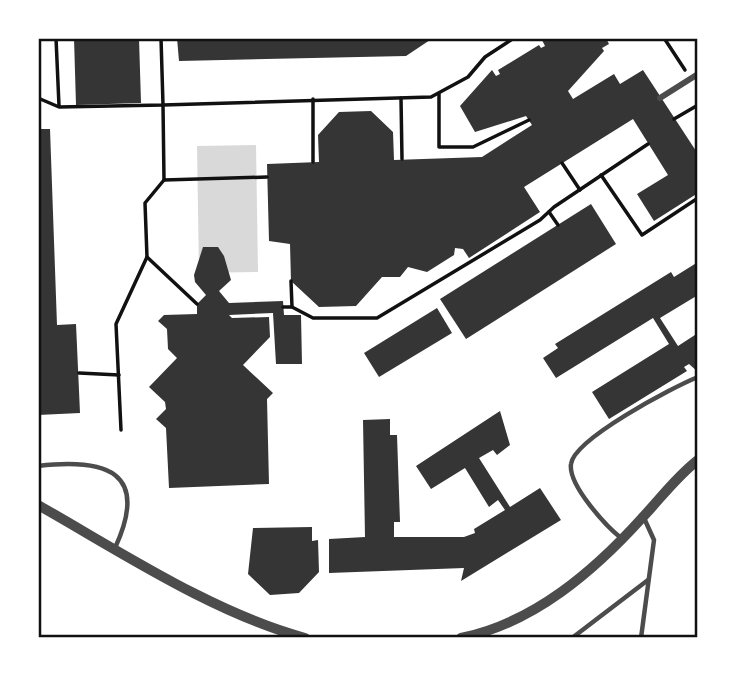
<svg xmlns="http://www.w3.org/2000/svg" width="736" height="676" viewBox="0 0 736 676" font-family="'Open Sans',sans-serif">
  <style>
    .water { fill: #d9d9d9 }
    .building { fill: #353535 }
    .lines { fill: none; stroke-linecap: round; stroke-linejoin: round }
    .path { stroke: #111; stroke-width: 3.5 }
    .service { stroke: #4c4c4c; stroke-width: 4.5 }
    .pedestrian { stroke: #4c4c4c; stroke-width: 6 }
    .tertiary { stroke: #4c4c4c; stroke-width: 10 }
    .neatline { fill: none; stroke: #111; stroke-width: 2.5 }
  </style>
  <rect width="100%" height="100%" fill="#fff"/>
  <path class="water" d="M256 145 258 272 199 273 197 146Z"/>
  <g class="building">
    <path d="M74 38H139L141 103 76 105Z"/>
    <path d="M177 38H433L406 56 179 61Z"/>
    <path d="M541 38H606L609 44 602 48 604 51 568 91 573 99 614 74 620 84 643 70 698 154V193L654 221 637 194 668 175 633 119 524 187 540 212 469 258 463 249 455 248 454 255 427 272 408 267 400 277H382L356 306 319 307 291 281 290 244 269 241 267 164 319 162 318 135 339 112 371 111 393 132 394 160 482 157 532 125 526 116 475 132 460 106 492 70 496 76 500 74 498 70 539 45 541 48 545 46Z"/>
    <path d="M38 129H50L57 325 76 324 80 413 38 415Z"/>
    <path d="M591 204 616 244 466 339 440 299Z"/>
    <path d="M203 247H218L224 256 231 280 219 291 229 303 283 301 284 315H301L302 364H276L273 313 229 315 232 318 269 317 270 337 243 365 273 393 267 399 269 484 169 488 166 428 156 419 166 409 165 402 149 387 177 358 168 349 167 329 158 321 164 315 197 314V304L206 295 195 282 194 275Z"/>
    <path d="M698 262V295L660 318 678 346 698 333V372L689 364 684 367 687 371 609 419 592 392 669 344 653 318 556 378 543 358 558 348 555 344 671 272 674 277Z"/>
    <path d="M437 308 452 333 379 377 364 353Z"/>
    <path d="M500 411 510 445 497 455 493 450 479 458 510 507 540 488 561 520 461 581 464 568 329 573V539L365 537 363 420 390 419V435H397L400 522H394V537H464L475 533 474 529 505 510 498 500 489 507 465 468 431 489 416 466Z"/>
    <path d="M312 527V541L318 540 319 572 299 593 270 595 248 574 253 528Z"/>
  </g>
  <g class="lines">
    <g class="path">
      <path d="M56 38 59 106"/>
      <path d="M541 38V39"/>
      <path d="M664 38 685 70"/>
      <path d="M439 94V147H473L529 120"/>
      <path d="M38 98 59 107 163 105 161 38"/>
      <path d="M401 98 402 159"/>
      <path d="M674 119 698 105"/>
      <path d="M313 162V99"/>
      <path d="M562 163 580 190"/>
      <path d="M601 175 642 235 698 198"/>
      <path d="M267 177 164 180 163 105 431 97 468 77 485 57 514 38"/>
      <path d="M164 180 145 203 147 257 197 304"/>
      <path d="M549 212 558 225"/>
      <path d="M291 281 292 307"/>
      <path d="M283 307H292L313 318H377L540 220 554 207 648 144"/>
      <path d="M79 373 119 375"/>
      <path d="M121 430 116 324 147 257"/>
    </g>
    <g class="service">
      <path d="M38 466C107 458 150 472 115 548"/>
      <path d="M621 538C606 526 568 485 571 464 574 439 673 387 698 377"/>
      <path d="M572 638 648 580"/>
      <path d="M641 638 654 540 644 518"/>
    </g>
    <path class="pedestrian" d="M660 98 698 74"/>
    <g class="tertiary">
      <path d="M38 505C121 552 213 613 305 638"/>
      <path d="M461 638C534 623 594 571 642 518 661 498 676 477 698 460"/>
    </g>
  </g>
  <rect width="736" height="676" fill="none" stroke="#ffffff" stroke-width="80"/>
  <rect x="40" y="40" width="656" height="596" class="neatline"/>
</svg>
